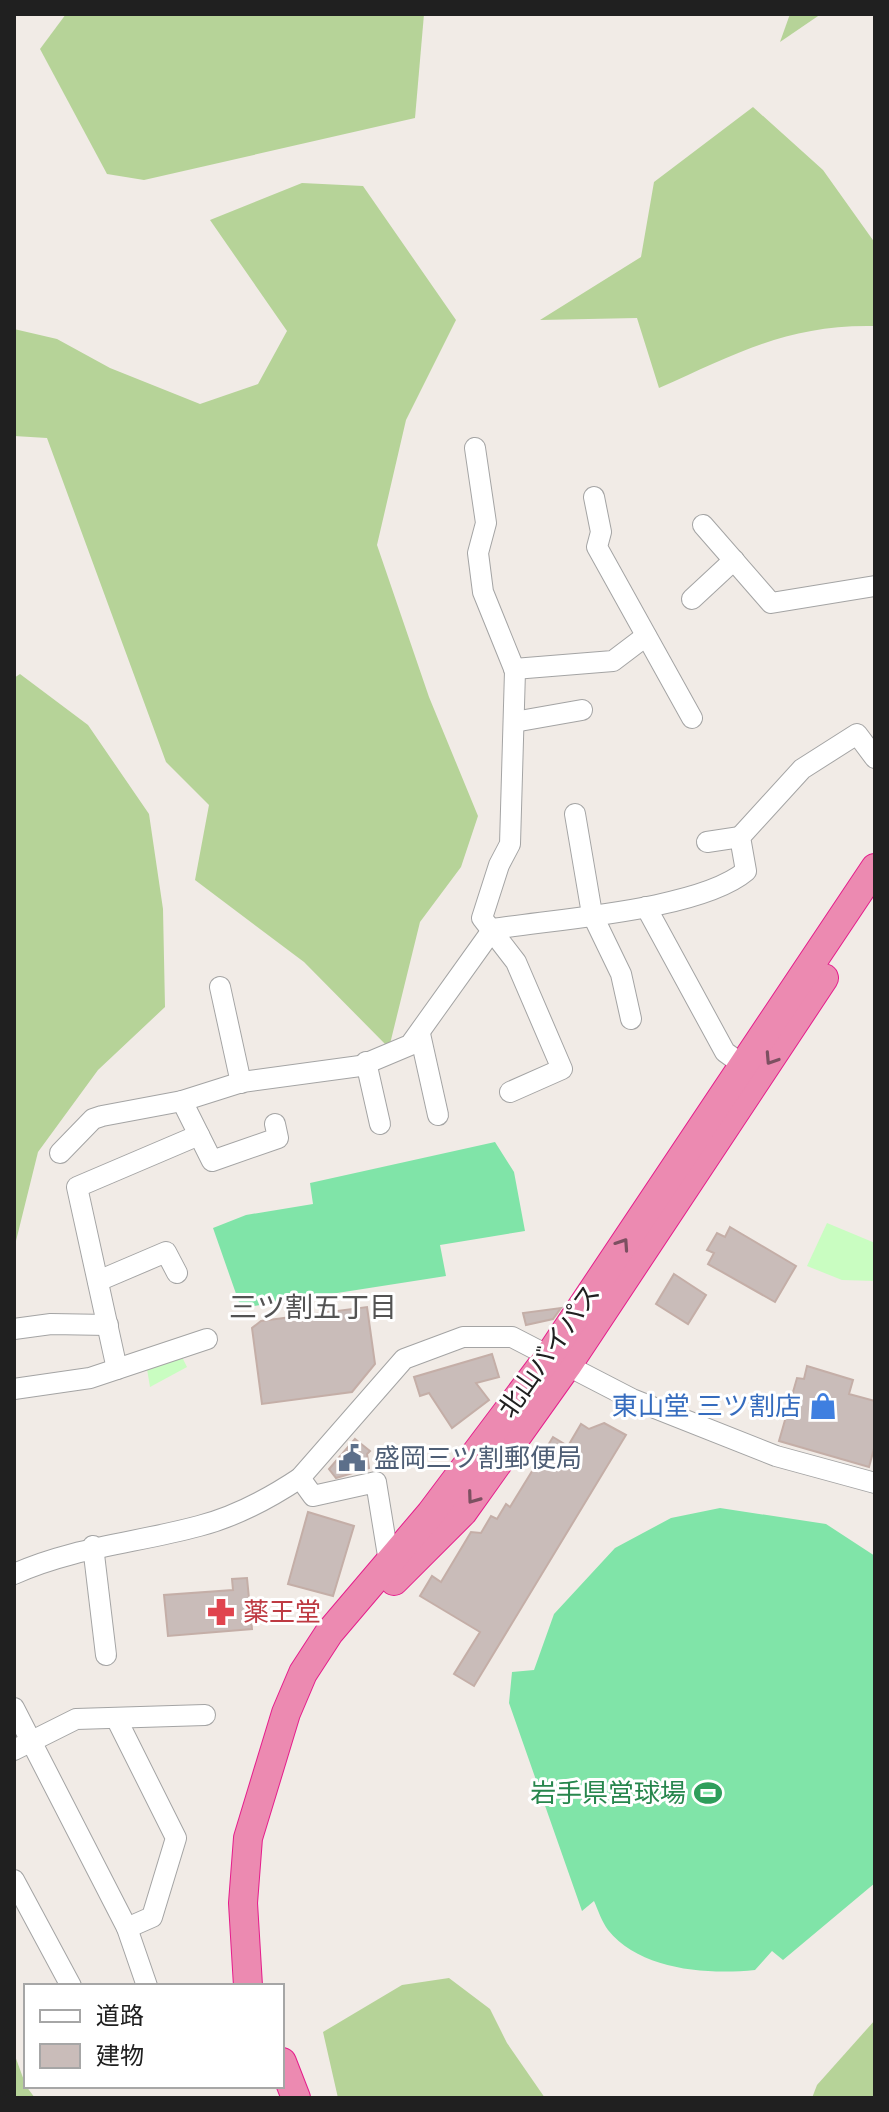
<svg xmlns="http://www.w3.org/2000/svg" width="889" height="2112" viewBox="0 0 889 2112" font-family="Arial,'Noto Sans JP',sans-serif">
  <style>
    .forest { fill: #b6d398 }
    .park { fill: #c9fdc1 }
    .pitch { fill: #80e4a8 }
    .building { fill: #c9bcb9; stroke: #c4aea7; stroke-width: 2 }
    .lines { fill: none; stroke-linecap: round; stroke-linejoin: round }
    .minor-casing { stroke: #a4a4a4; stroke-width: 22 }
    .highway-casing { stroke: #e51d8c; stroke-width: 30 }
    .minor { stroke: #fff; stroke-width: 20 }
    .highway { stroke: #ec8ab1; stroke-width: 28 }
    .oneway { stroke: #7c5061 }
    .labels { text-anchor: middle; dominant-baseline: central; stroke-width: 6; stroke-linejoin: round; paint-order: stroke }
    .street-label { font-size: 26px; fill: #202020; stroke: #fff }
    .shop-label { font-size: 26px; fill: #366cbe; stroke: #fff; text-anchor: end }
    .service-label { font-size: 26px; fill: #4e5e75; stroke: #fff; text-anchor: start }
    .health-label { font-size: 26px; fill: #be3a42; stroke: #fff; text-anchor: start }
    .leisure-label { font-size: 26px; fill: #27864d; stroke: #fff; text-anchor: end }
    .neighbourhood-label { font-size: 28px; fill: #535353; stroke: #fff }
  </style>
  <rect width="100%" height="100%" fill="#f1ebe6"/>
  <g class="forest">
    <path d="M66 14H424L415 118 144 180 107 174 40 49Z"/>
    <path d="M790 14H821L780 42Z"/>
    <path d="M753 107 823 170 875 243V326C788 324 736 354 659 388L637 318 540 320 641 257 654 182Z"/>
    <path d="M302 183 363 186 456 320 406 420 377 545 429 697 478 816 461 867 420 922 389 1048 304 962 195 880 209 805 166 762 47 438 14 436V329L57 339 110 368 200 404 258 384 287 331 210 220Z"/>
    <path d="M20 674 88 725 149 814 163 909 165 1007 98 1070 38 1152 14 1249V678Z"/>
    <path d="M449 1978 490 2009 507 2043 545 2098H338L323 2032 402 1985Z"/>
    <path d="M875 2020V2098H812L817 2085Z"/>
    <path d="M14 2053 26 2086 35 2098H14Z"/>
  </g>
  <g class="park">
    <path d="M827 1223 875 1243V1281L842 1280 807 1266Z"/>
    <path d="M182 1357 187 1367 150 1387 147 1369Z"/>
  </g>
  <g class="pitch">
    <path d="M495 1142 514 1172 525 1231 440 1245 446 1276 241 1308 213 1228 246 1215 313 1204 310 1183Z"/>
    <path d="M720 1508 826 1524 875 1556V1883L783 1960 772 1951 755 1970C707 1975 640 1970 608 1930 602 1922 598 1910 594 1901L582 1911 509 1703 512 1672 534 1670 554 1614 615 1548 671 1518Z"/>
  </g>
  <g class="building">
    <path d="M730 1227 796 1266 775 1302 708 1264 714 1253 707 1250 717 1233 725 1237Z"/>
    <path d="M674 1274 706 1295 688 1324 656 1304Z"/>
    <path d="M367 1307 375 1364 352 1392 262 1404 252 1328 261 1321Z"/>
    <path d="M561 1308 553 1319 526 1325 523 1313Z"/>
    <path d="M492 1354 499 1377 476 1383 489 1400 452 1428 429 1393 420 1396 414 1377Z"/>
    <path d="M807 1366 853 1380 849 1394 875 1401V1445L869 1467 779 1441 797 1378 804 1379Z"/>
    <path d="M604 1423 626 1435 474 1686 454 1674 480 1632 420 1596 432 1576 441 1582 471 1532 481 1533 491 1516 497 1519 506 1504 510 1507 553 1437 568 1446 581 1424 589 1429Z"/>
    <path d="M355 1439 370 1451 367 1454 369 1468 336 1478 329 1469Z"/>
    <path d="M308 1512 354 1526 333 1596 288 1584Z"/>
    <path d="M247 1578 252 1629 168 1636 164 1595 233 1590 232 1579Z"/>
  </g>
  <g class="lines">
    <g class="minor-casing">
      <g id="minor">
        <path d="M475 448 486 523 478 553 483 592 515 671 510 844 499 865 482 918 516 962 562 1069 510 1092"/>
        <path d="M594 497 601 532 597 547 692 718"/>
        <path d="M703 525 771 603 875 586"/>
        <path d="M692 599 734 560"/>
        <path d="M514 669 613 661 646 636"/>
        <path d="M514 722 582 710"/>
        <path d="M575 814 592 914 621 974 631 1019"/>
        <path d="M707 842 740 837"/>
        <path d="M646 907 725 1052 743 1065"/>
        <path d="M220 987 241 1083"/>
        <path d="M420 1034 438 1115"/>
        <path d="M366 1062 380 1124"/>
        <path d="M182 1101 212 1161 278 1138 275 1124"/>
        <path d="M60 1153 93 1119 102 1116 182 1101 242 1082 360 1066 410 1045 493 929C556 919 700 910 746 871L740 837 802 769 857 734 875 758"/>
        <path d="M98 1281 166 1252 177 1273"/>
        <path d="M14 1329 51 1324 108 1325"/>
        <path d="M117 1369 77 1187 199 1135"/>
        <path d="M14 1389 90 1378 207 1339"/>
        <path d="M300 1478 313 1496 376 1482 389 1562"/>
        <path d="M93 1546 106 1655"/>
        <path d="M14 1574C75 1547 136 1543 199 1526 234 1517 270 1498 300 1478L404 1359 463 1337H512L632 1399 776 1456 875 1483"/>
        <path d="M14 1708 127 1928 147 1986"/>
        <path d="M116 1718 176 1838 152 1917 127 1928"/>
        <path d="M14 1750 76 1719 205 1715"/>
        <path d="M14 1880 71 1986"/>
      </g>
    </g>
    <g class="highway-casing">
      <g id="highway">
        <path d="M394 1581 463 1512 567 1366 824 978"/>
        <path d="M248 1986 243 1903 248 1838 286 1713 303 1673 329 1633 431 1513 549 1356 875 868"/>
        <path d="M282 2062 296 2098"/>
      </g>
    </g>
    <use href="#minor" class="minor"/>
    <use href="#highway" class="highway"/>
  </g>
  <defs><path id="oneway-chevron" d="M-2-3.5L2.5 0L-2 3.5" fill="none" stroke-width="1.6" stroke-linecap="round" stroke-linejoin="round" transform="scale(2)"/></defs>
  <g class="oneway">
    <use href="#oneway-chevron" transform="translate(771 1059) rotate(123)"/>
    <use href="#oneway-chevron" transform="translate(623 1244) rotate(-56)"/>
    <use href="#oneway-chevron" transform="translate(473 1498) rotate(126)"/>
  </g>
  <defs>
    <g id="shop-bare" transform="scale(2.16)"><path d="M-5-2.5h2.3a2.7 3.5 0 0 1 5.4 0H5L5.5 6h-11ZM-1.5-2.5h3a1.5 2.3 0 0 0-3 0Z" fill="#3f7fe0" stroke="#fff" stroke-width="2.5" paint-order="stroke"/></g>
    <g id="civic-bare" transform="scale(2.16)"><path d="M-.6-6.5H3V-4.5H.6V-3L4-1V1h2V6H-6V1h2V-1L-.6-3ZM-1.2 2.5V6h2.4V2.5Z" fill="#5c6f8a" stroke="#fff" stroke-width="2.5" paint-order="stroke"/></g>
    <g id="pharmacy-bare" transform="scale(2.16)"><path d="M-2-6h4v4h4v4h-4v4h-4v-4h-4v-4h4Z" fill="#e0444e" stroke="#fff" stroke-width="2.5" paint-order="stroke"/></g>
    <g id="stadium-bare" transform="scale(2.16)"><path d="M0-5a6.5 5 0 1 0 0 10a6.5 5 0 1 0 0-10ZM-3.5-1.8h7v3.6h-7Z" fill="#2e9e5b" stroke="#fff" stroke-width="2.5" paint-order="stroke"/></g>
  </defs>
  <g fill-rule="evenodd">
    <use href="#shop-bare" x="823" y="1406"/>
    <use href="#civic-bare" x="352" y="1458"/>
    <use href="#pharmacy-bare" x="221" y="1612"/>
    <use href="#stadium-bare" x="708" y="1793"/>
  </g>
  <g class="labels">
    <g class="street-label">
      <text transform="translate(549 1351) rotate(-55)">北山バイパス</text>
    </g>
    <g class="shop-label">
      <text x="801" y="1406">東山堂 三ツ割店</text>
    </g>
    <g class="service-label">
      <text x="374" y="1458">盛岡三ツ割郵便局</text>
    </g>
    <g class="health-label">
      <text x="243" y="1612">薬王堂</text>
    </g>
    <g class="leisure-label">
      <text x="686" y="1793">岩手県営球場</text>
    </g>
    <g class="neighbourhood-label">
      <text x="313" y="1307">三ツ割五丁目</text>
    </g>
  </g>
  <rect width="889" height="2112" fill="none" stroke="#202020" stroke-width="32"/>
  <rect x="24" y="1984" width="260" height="104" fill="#ffffff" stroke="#a6a6a6" stroke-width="2"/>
  <rect x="40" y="2010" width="40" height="12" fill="#ffffff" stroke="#a6a6a6" stroke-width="2"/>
  <text x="96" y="2024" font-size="24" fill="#202020">道路</text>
  <rect x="40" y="2044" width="40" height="24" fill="#c9bcb9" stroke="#a6a6a6" stroke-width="2"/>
  <text x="96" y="2064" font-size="24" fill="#202020">建物</text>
</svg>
